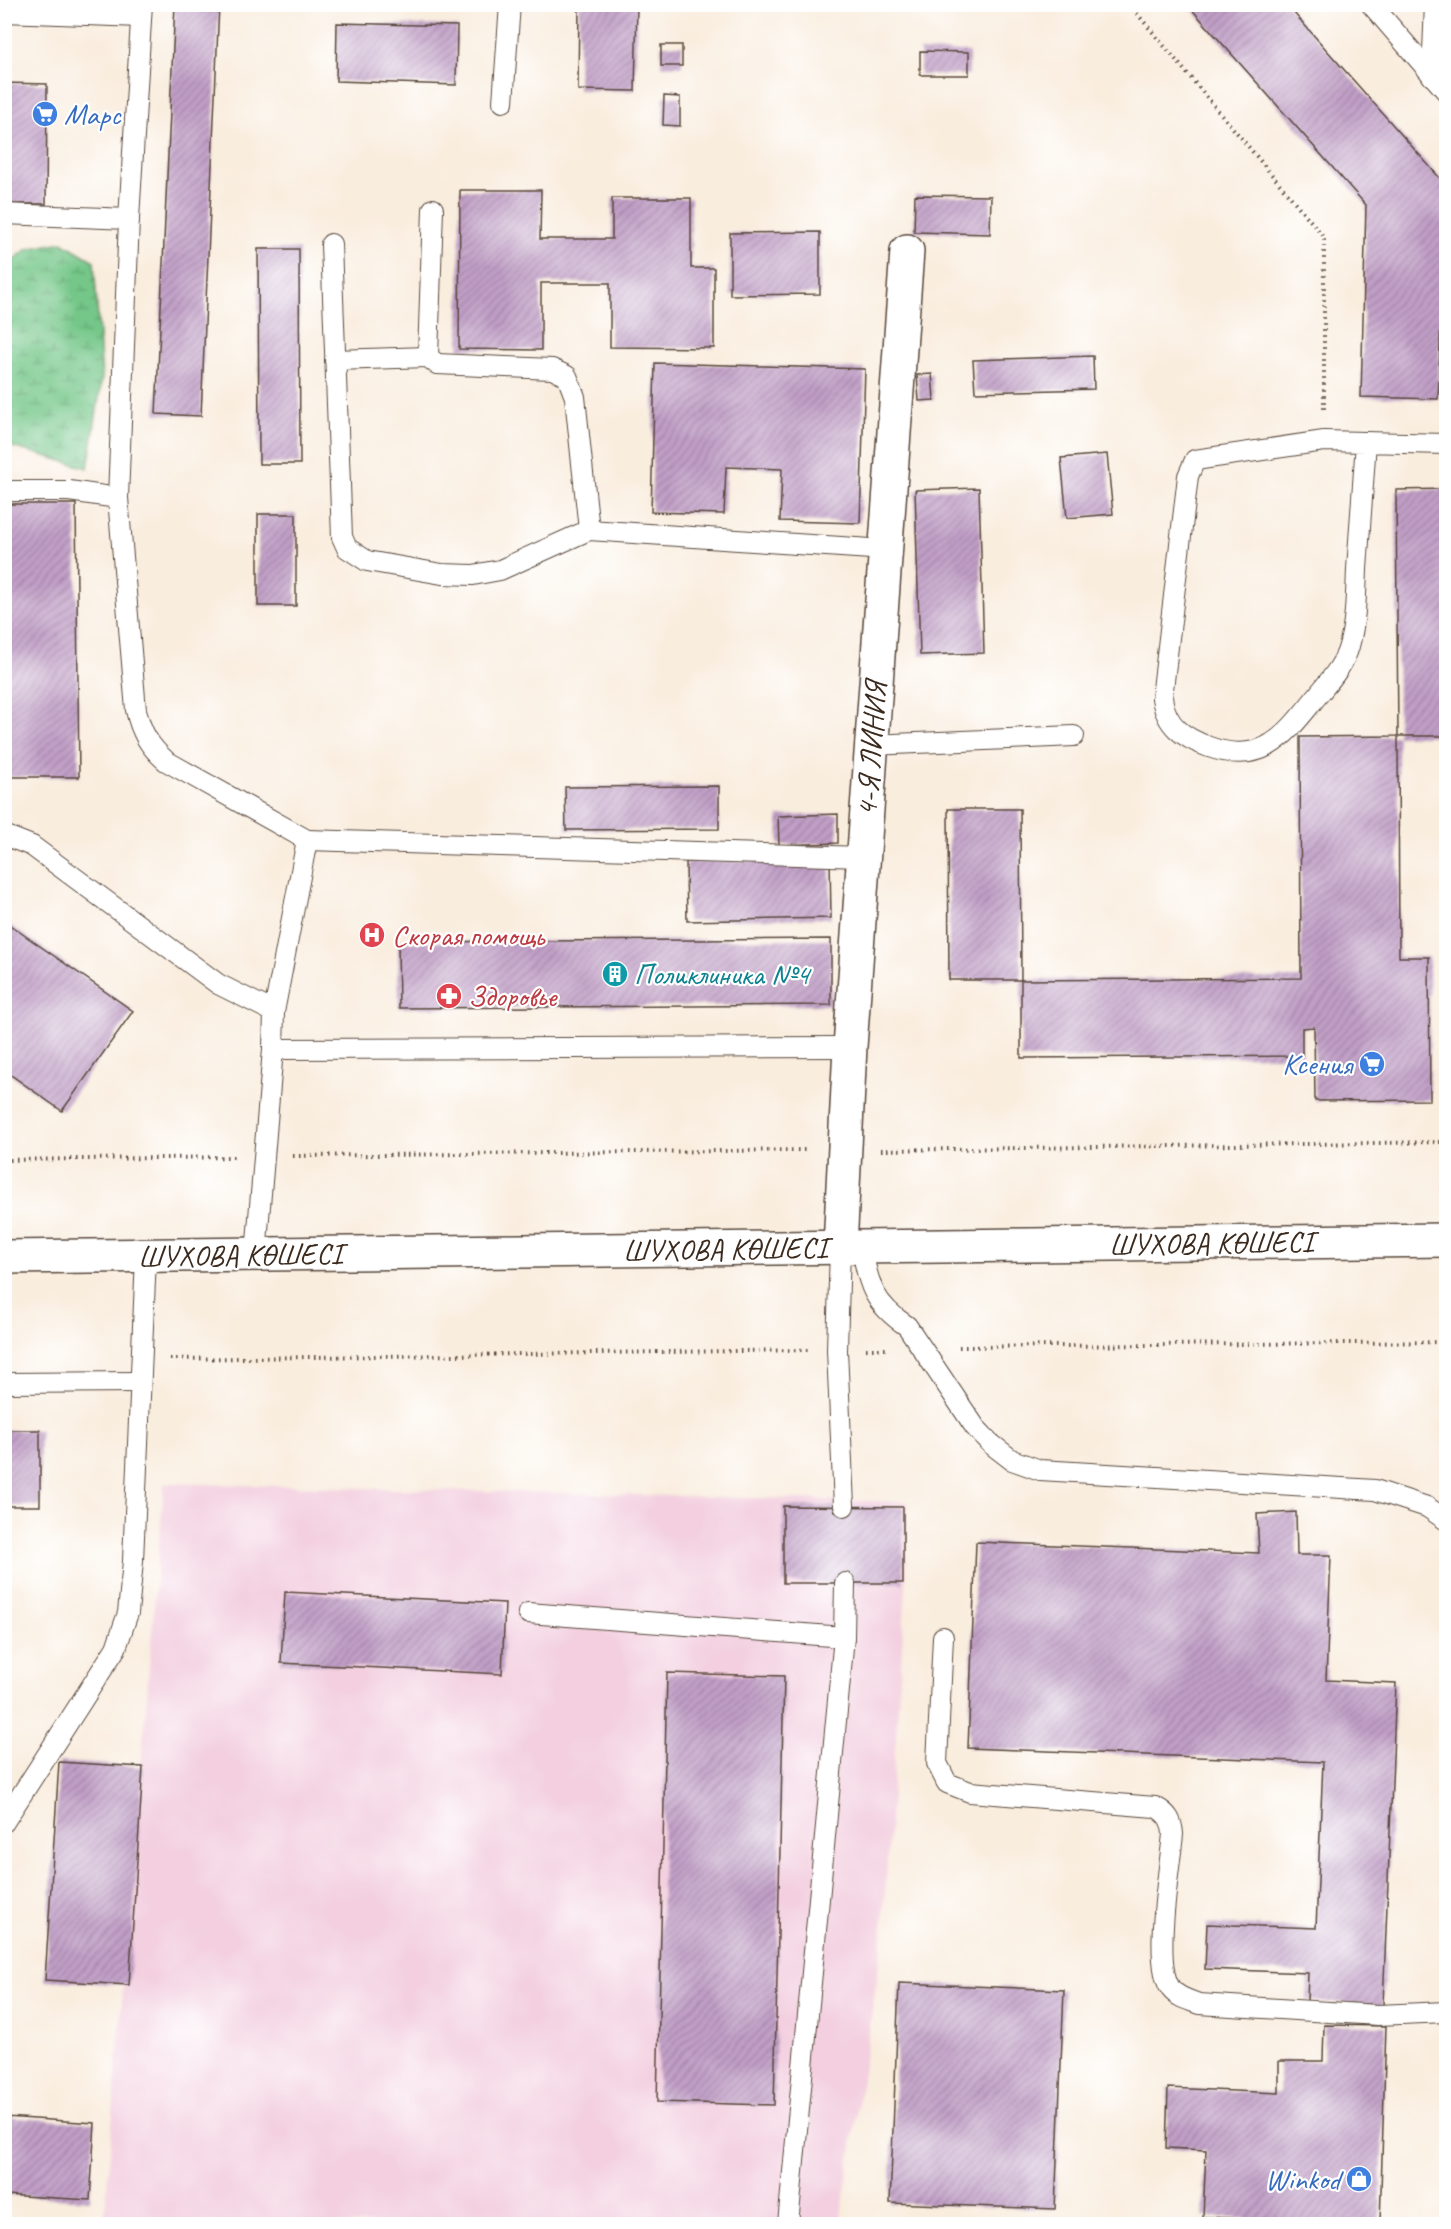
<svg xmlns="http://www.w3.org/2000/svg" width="1451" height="2229" viewBox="0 0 1451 2229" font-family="Caveat,sans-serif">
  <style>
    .built { fill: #f3cfdf }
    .wetland { fill: url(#wetland-marsh); stroke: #587854; stroke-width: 1.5 }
    .building { fill: url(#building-hatch) }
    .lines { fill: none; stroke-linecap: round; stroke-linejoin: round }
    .service-casing { stroke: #58473b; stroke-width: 22 }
    .minor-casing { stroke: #58473b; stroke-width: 36 }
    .tertiary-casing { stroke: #58473b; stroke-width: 36 }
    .path { stroke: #58473b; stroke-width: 4; stroke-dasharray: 1.5 4.5; stroke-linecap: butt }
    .service { stroke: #fff; stroke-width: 20 }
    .minor { stroke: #fff; stroke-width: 33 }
    .tertiary { stroke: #fff; stroke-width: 33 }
    .labels { text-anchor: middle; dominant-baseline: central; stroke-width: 4.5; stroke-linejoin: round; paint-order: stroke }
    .shop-label { font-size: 30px; fill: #366cbe; stroke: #fff; text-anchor: end }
    .street-label { font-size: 30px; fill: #3b2a1e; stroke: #fff }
    .health-label { font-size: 30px; fill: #be3a42; stroke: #fff; text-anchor: start }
    .culture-label { font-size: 30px; fill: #0d838f; stroke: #fff; text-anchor: start }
  </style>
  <defs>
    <pattern id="wetland-marsh" width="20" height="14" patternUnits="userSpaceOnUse" patternTransform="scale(1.5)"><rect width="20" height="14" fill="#75c789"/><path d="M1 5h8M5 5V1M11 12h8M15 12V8" fill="none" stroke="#61a26f"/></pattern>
    <pattern id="building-hatch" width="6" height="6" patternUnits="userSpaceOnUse" patternTransform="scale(1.5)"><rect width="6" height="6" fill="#c19fc7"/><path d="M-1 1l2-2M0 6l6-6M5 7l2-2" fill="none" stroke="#9e82a1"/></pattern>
  </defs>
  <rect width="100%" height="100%" fill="#fff"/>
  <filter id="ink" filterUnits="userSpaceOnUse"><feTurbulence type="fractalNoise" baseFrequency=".0167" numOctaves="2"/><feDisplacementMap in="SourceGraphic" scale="12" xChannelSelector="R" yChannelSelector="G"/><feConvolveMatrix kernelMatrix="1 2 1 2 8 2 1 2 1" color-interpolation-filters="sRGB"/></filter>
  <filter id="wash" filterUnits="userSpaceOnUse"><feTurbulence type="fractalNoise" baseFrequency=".008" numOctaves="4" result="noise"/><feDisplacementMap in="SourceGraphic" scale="24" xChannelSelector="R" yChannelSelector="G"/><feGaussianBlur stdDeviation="1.35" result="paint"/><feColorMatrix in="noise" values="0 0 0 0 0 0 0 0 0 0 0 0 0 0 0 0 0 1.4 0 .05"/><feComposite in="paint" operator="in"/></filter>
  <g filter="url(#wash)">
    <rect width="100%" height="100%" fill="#f9edde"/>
    <path class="built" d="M164 1483 908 1502 906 1589 881 1952 840 2224H104Z"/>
    <path class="wetland" d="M62 242 94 261 102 378 88 468 5 445V266L28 249Z"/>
    <g id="blocks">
      <g class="building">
        <path d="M175 4H219L201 416 156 414Z"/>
        <path d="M579 4H637L635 91 578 90Z"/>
        <path d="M1187 4H1286L1446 185 1438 399 1361 397 1366 205Z"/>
        <path d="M337 23 457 26 456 85 336 81Z"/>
        <rect x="661" y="45" width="21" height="21"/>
        <path d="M920 51 969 52V75H920Z"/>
        <path d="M4 83 47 84 46 204H4Z"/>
        <path d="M664 96 680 97V126L663 125Z"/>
        <path d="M460 190H541L540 239H612V198H691V268H714V348L610 347V283H541V350L459 349Z"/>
        <path d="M915 195 991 196 990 234 914 232Z"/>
        <path d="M820 232V294L730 295V233Z"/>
        <path d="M258 249H299L300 464H259Z"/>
        <path d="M1093 356 1094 389 975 392 973 360Z"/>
        <path d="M655 363 865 369 860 523 780 521 782 469 726 467 724 514 651 512Z"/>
        <path d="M932 374 934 400 919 401 917 375Z"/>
        <path d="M1107 454 1113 514 1067 518 1061 458Z"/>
        <path d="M979 488 984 653 920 655 915 490Z"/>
        <path d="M1446 489V736H1398L1399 957H1429L1430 1100 1315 1101 1314 1027 1302 1028V1056L1021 1058V980L1301 978 1300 737 1398 736 1396 490Z"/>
        <path d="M4 504H76L79 777H4Z"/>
        <rect x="258" y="514" width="38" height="92"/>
        <path d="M719 786V829L566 830 565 787Z"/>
        <path d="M948 809H1020L1021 980H949Z"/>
        <path d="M838 814V843L779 845 778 816Z"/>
        <path d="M830 859 831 918 687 921 686 862Z"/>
        <path d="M4 921 133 1011 62 1111 4 1070Z"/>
        <path d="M831 939V1005L399 1008 398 942Z"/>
        <rect x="5" y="1430" width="35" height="76"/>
        <path d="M783 1506 903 1507V1583H783Z"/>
        <path d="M1296 1512 1297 1555H1331L1326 1680 1396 1683 1383 2005 1307 2001 1308 1973 1205 1969 1207 1924 1316 1928 1323 1762 968 1748 976 1542 1259 1553 1257 1514Z"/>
        <path d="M285 1592 505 1603 502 1674 281 1663Z"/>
        <path d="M667 1673 784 1676 774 2105 657 2102Z"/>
        <path d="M59 1762 143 1767 129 1985 45 1980Z"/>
        <path d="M899 1983 1064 1990 1055 2209 890 2203Z"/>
        <path d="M1324 2025 1386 2026 1380 2224 1203 2217 1206 2150 1166 2148 1168 2088 1279 2093V2061H1323Z"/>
        <path d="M5 2117 95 2123 90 2200 5 2195Z"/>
      </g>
    </g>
  </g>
  <g filter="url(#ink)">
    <use href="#blocks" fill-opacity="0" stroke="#58473b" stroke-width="1.5"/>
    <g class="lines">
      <g class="service-casing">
        <g id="service">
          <path d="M1371 4 1446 91"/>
          <path d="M4 12 141 17"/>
          <path d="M1432 76 1435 4"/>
          <path d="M503 102 510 4"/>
          <path d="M433 209 428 357 437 364 552 369 567 376 575 397 589 530"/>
          <path d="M4 214 129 219"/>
          <path d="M331 244 342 537 347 548 367 561 442 574 473 575 500 570 589 530 886 550"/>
          <path d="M335 360 428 357"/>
          <path d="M1366 442C1363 484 1360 526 1357 569 1356 594 1356 621 1349 646 1344 665 1330 680 1318 695 1287 733 1265 767 1209 747 1184 738 1166 726 1162 698L1188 476 1195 460 1324 441 1446 444"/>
          <path d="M4 491H69L118 498 136 710C141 732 149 746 166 761L307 840 274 1012 273 1049 256 1254"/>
          <path d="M118 498 129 219 142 4"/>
          <path d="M871 745 1074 736"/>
          <path d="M4 835 32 846 218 984 274 1012"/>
          <path d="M307 840 863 857"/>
          <path d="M273 1049 850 1047"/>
          <path d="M840 1247 837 1350 844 1506"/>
          <path d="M862 1248C868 1285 874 1304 907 1326L975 1427 990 1443 1012 1460 1040 1470 1375 1490 1427 1507 1446 1520"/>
          <path d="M4 1383 140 1382"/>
          <path d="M528 1613 844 1637"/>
          <path d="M943 1637 937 1763 947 1783 970 1792 1155 1807C1168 1813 1172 1821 1173 1834 1170 1868 1152 1964 1171 1989 1178 1998 1189 2000 1199 2004L1378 2015 1446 2012"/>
          <path d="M4 1822 116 1648 128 1613 133 1561 146 1256"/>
          <path d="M788 2224 844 1637 845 1583"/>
        </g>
      </g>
      <g class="minor-casing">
        <path id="minor" d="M840 1247 850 1047 907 251"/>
      </g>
      <g class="tertiary-casing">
        <path id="tertiary" d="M4 1257 1446 1240"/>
      </g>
      <g class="path">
        <path d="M1129 4 1324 237V410"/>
        <path d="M881 1150 1446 1142"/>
        <path d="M293 1156 808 1150"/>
        <path d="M4 1160 235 1157"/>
        <path d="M959 1347 1446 1342"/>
        <path d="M866 1349H886"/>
        <path d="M170 1359 808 1350"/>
      </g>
      <use href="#service" class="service"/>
      <use href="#minor" class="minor"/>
      <use href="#tertiary" class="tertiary"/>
    </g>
  </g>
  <defs>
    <g id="supermarket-disc" transform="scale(1.35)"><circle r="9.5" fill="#3f7fe0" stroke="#fff"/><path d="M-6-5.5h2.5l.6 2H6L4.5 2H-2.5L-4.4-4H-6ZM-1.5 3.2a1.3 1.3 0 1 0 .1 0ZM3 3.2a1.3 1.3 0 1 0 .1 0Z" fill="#fff"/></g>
    <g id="hospital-disc" transform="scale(1.35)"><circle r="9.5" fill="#e0444e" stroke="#fff"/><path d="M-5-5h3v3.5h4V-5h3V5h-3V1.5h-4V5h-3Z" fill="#fff"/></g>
    <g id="building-disc" transform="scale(1.35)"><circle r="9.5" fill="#0f9aa8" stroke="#fff"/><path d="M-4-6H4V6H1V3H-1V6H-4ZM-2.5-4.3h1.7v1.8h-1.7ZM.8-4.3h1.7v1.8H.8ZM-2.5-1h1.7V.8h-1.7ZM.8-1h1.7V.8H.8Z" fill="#fff"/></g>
    <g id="pharmacy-disc" transform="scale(1.35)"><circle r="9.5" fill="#e0444e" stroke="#fff"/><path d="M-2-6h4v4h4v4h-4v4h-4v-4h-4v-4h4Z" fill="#fff"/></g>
    <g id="shop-disc" transform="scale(1.35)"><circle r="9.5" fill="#3f7fe0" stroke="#fff"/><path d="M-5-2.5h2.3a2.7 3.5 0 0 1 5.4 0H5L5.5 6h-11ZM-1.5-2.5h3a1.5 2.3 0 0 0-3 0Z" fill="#fff"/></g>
  </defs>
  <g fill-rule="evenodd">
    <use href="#supermarket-disc" x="45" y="114"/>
    <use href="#hospital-disc" x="372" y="935"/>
    <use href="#building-disc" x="615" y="974"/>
    <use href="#pharmacy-disc" x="449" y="996"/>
    <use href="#supermarket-disc" x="1372" y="1064"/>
    <use href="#shop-disc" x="1359" y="2179"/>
  </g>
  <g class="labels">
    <g class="shop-label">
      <text x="64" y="114" text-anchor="start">Марс</text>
      <text x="1352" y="1064">Ксения</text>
      <text x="1340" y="2179">Winkod</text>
    </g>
    <g class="street-label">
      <text transform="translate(871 749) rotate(-86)">4-Я ЛИНИЯ</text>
      <text transform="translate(1211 1243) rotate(-1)">ШУХОВА КӨШЕСІ</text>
      <text transform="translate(725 1249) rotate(-1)">ШУХОВА КӨШЕСІ</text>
      <text transform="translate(240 1255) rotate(-1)">ШУХОВА КӨШЕСІ</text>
    </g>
    <g class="health-label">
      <text x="392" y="935">Скорая помощь</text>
      <text x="468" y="996">Здоровье</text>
    </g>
    <g class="culture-label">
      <text x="634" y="974">Поликлиника №4</text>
    </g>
  </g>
  <rect width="1451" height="2229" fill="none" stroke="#fff" stroke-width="24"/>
</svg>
